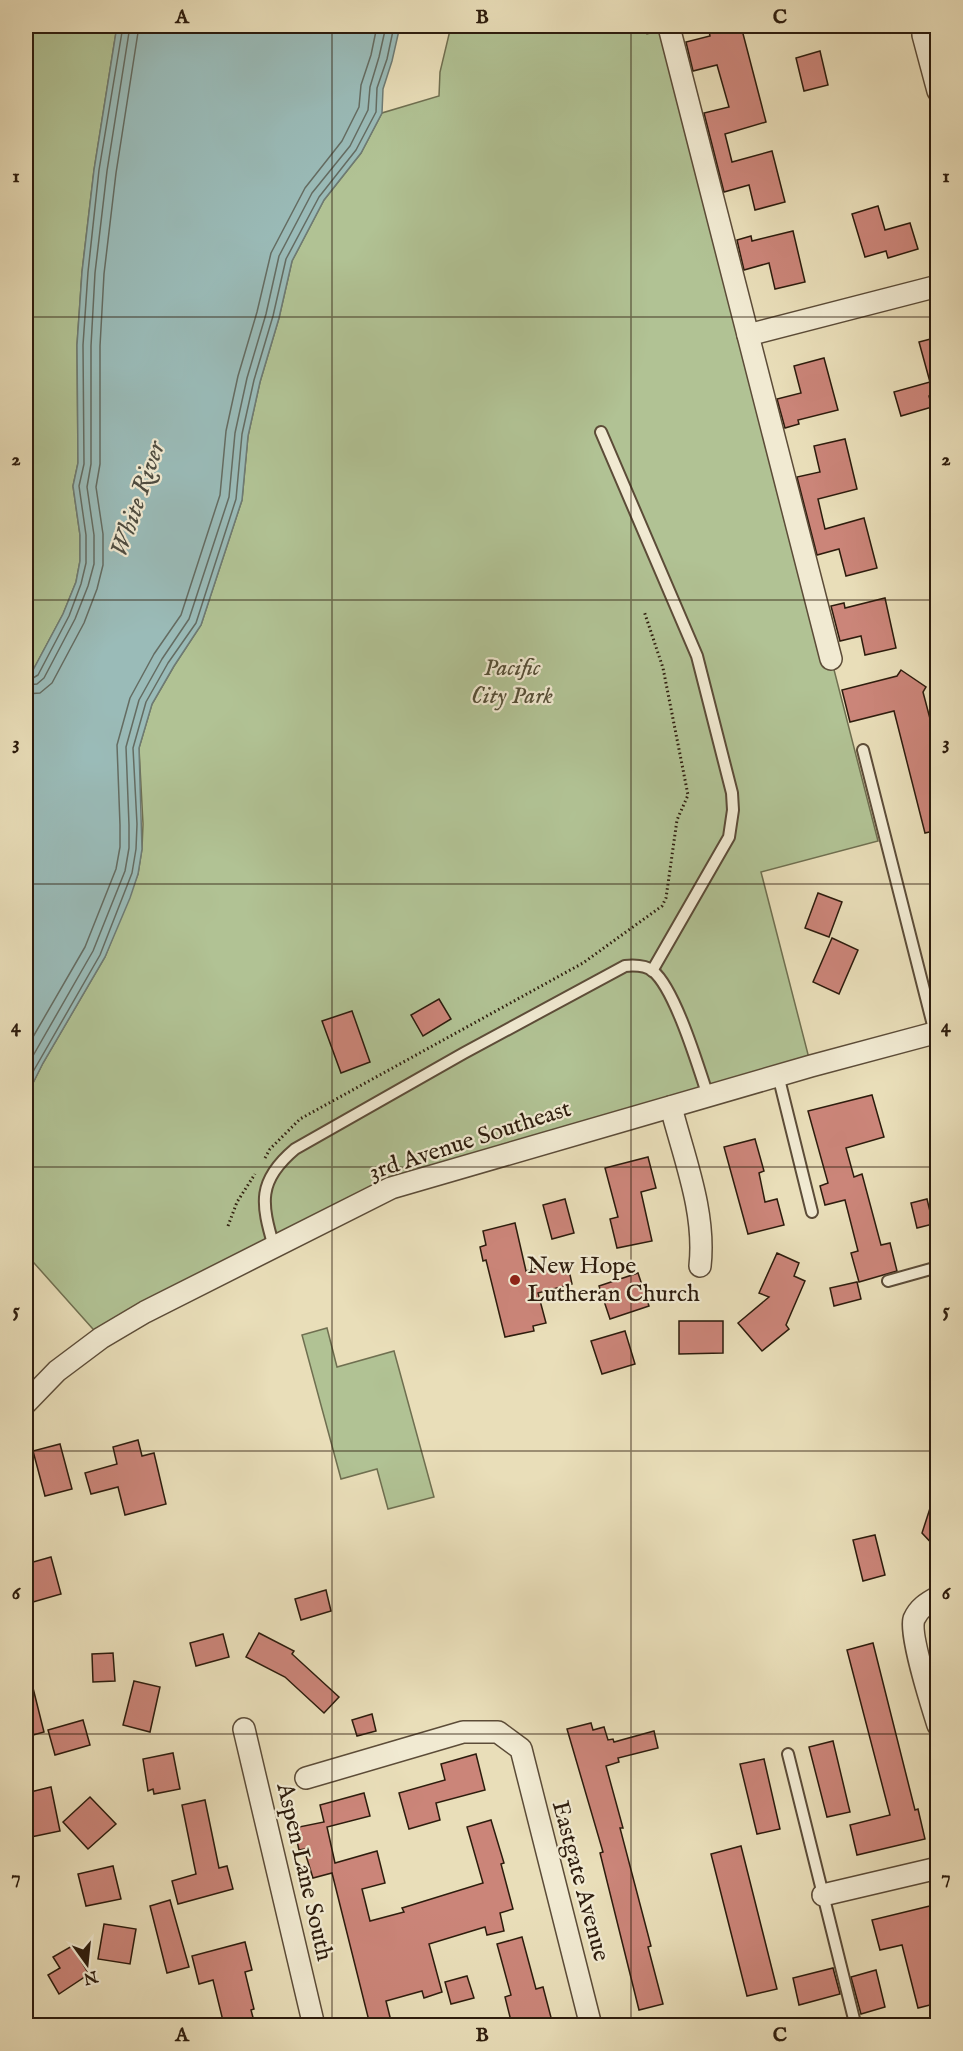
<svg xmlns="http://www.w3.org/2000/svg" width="963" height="2051" viewBox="0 0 963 2051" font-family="'IM FELL English',serif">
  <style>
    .green { fill: #b1c294; stroke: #6f6f50; stroke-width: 1.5 }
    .water { fill: #9abbb8; stroke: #6e7b74; stroke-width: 1.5 }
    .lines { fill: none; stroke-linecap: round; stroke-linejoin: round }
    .shore { stroke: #646c62; stroke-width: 1.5 }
    .building { fill: #cb8579; stroke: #2d1c0d; stroke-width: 1.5 }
    .service-casing { stroke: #5c4c38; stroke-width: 14 }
    .minor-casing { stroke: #5c4c38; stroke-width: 24 }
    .path { stroke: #2d1c0d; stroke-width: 3; stroke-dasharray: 1.5 3; stroke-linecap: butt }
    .service { stroke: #f1ead2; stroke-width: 10 }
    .minor { stroke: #f1ead2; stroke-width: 21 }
    .grid { fill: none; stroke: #2d1c0d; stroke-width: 1.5; stroke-opacity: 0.55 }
    .poi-dot { fill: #8f2418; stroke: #f1ead2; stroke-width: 2 }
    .labels { text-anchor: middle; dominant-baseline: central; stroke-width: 4.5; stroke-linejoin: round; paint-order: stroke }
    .park-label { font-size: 24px; font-style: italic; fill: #554e36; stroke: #f1ead2 }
    .street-label { font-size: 24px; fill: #2d1c0d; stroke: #f1ead2 }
    .poi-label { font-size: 24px; fill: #2d1c0d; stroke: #f1ead2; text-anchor: start }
    .water-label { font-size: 26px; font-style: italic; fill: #4e4c40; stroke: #f1ead2 }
    .neatline { fill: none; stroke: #2d1c0d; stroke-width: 2 }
    .grid-label { font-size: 20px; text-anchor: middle; font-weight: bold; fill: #2d1c0d }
  </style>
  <rect width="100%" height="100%" fill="#e9deb9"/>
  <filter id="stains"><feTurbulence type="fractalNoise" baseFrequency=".00333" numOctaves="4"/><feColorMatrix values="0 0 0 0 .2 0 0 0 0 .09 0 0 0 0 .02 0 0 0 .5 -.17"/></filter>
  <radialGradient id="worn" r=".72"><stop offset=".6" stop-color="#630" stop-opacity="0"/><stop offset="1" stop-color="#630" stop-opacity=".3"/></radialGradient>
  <g class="green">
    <path d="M26 26H117L94 170 82 272 77 345 78 463 73 486 80 535V561L76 582 63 614 32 672 26 671Z"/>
    <path d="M451 26H645L647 34 669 27 878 841 761 872 811 1066 391 1188 101 1338 26 1254V1097L43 1063 105 957 138 874 142 849 143 824 139 748 152 704 174 666 201 625 242 500 248 436 260 382 279 318 292 261 324 200 361 153 382 113 439 96 440 72Z"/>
    <path d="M327 1328 337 1367 394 1351 434 1497 388 1509 377 1469 341 1479 302 1335Z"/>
  </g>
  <path class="water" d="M117 26H400L392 61 383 89 382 113 361 153 324 200 292 261 279 318 260 382 248 436 242 500 201 625 174 666 152 704 139 748 142 849 138 874 130 898 105 957 43 1063 26 1097V671L32 672 63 614 76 582 80 561V535L73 486 78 463 77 345 82 272 94 170Z"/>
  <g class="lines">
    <g class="shore">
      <path d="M26 677 33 678 38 675 69 616 81 584 86 563V535L79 486 84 464 83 345 88 272 99 170 123 26"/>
      <path d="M26 685 37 684 44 678 75 619 88 586 94 564V535L87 487 91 464V346L95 273 107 171 130 26"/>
      <path d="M26 694 40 693 52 683 84 623 97 589 103 565V534L96 487 100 464V346L104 274 116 173 139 26"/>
      <path d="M26 1049 85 947 116 869 120 847V825L117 745 130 698 154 654 181 615 220 495 226 431 238 376 257 312 271 253 305 188 342 141 359 107 361 85 371 55 377 26"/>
      <path d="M26 1068 93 951 125 871 129 848V825L126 747 139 700 162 659 189 619 229 497 235 433 247 378 266 314 279 256 312 193 350 146 368 110 370 87 379 57 386 26"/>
      <path d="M26 1084 100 955 132 873 136 849 137 824 133 748 146 702 168 663 196 623 236 499 242 434 254 380 273 316 286 259 319 197 356 150 376 112 377 88 387 59 394 26"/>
    </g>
  </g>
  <g class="building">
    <path d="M708 26H741L766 122 725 134 732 162 772 151 785 202 755 210 749 185 724 192 704 113 729 107 717 65 693 71 686 42 710 36Z"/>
    <path d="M820 51 828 85 804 91 796 58Z"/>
    <path d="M878 206 885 230 910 223 918 249 888 258 886 251 865 257 852 214Z"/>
    <path d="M793 231 805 282 775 289 769 263 744 270 737 240 751 236 752 241Z"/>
    <path d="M938 337V394L929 396 932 407 901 416 894 392 930 382 919 342Z"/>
    <path d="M824 358 838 410 798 420 799 424 785 428 777 399 801 393 794 366Z"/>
    <path d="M845 439 857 489 818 499 825 529 864 518 877 568 846 576 839 549 817 555 797 477 820 472 814 446Z"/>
    <path d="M885 598 896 648 865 655 861 636 840 641 831 606 844 603 845 608Z"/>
    <path d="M901 670 926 687 923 692 938 749V830L925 833 894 711 850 722 842 690 897 676Z"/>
    <path d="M818 893 842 902 829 937 805 928Z"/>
    <path d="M832 938 858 950 839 994 813 982Z"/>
    <path d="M439 999 451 1019 423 1036 411 1015Z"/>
    <path d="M352 1011 370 1062 341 1073 322 1021Z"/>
    <path d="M872 1095 884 1137 846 1148 854 1177 862 1174 881 1245 890 1243 897 1271 859 1282 851 1253 858 1251 845 1200 825 1205 820 1186 828 1183 808 1111Z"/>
    <path d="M755 1139 764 1171 759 1173 765 1202 777 1199 784 1225 748 1234 724 1147Z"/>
    <path d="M648 1157 656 1188 641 1192 652 1241 617 1248 610 1219 618 1217 605 1168Z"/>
    <path d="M565 1199 574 1233 552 1239 543 1205Z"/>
    <path d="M927 1199 933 1224 917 1228 911 1203Z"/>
    <path d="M515 1223 526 1271 567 1261 572 1284 538 1293 546 1323 533 1326 534 1331 505 1337 486 1260 483 1261 480 1247 486 1245 483 1231Z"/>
    <path d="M777 1253 799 1263 794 1276 805 1281 786 1325 789 1329 762 1351 738 1323 769 1297 759 1293Z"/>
    <path d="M638 1273 649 1306 610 1319 599 1286Z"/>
    <path d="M857 1282 861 1299 834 1306 830 1288Z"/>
    <path d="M679 1321H723V1353L679 1354Z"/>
    <path d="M625 1331 635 1364 602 1374 591 1341Z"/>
    <path d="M138 1440 142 1456 154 1453 166 1504 125 1515 118 1487 91 1494 85 1473 117 1464 113 1447Z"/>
    <path d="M60 1444 72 1489 45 1496 33 1451Z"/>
    <path d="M934 1496H938V1550L922 1533Z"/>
    <path d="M875 1535 885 1575 863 1581 853 1540Z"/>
    <path d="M51 1557 61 1594 26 1604V1564Z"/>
    <path d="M326 1590 331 1611 301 1620 295 1599Z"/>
    <path d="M259 1633 294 1651 292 1654 339 1697 324 1713 285 1677 246 1657Z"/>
    <path d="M223 1634 229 1657 196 1666 190 1643Z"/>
    <path d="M873 1643 915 1810 918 1809 925 1839 857 1855 850 1825 890 1815 847 1650Z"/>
    <path d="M113 1653 115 1681 93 1682 92 1654Z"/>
    <path d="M31 1680 44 1732 26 1737V1681Z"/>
    <path d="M134 1681 160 1687 150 1732 123 1725Z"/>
    <path d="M372 1714 376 1731 357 1736 352 1720Z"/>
    <path d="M83 1720 90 1745 55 1755 48 1730Z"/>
    <path d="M591 1723 593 1730 604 1727 608 1740 613 1739 614 1742 654 1731 658 1748 618 1758 619 1762 606 1766 623 1828H620L651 1946 648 1947 663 2004 639 2010 600 1853 603 1852 567 1729Z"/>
    <path d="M833 1741 850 1812 827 1817 809 1747Z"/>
    <path d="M173 1753 180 1789 154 1794 153 1789 148 1791 143 1759Z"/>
    <path d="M476 1754 485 1790 436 1803 440 1820 409 1829 399 1793 445 1780 441 1764Z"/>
    <path d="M764 1759 780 1829 757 1834 740 1764Z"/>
    <path d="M51 1787 60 1831 26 1838V1793Z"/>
    <path d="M364 1793 370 1816 327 1827 335 1863 377 1851 385 1883 362 1889 370 1921 404 1912 402 1908 483 1883 467 1827 491 1820 504 1863 501 1864 513 1909 500 1913 504 1931 487 1935 485 1927 429 1944 442 1992 424 1998 422 1991 386 2001 392 2025H370L332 1873 313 1878 304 1849 299 1850 294 1828 324 1822 320 1805Z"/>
    <path d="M90 1797 116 1824 88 1849 63 1822Z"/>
    <path d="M205 1800 219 1868 227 1866 233 1889 178 1904 172 1881 196 1874 182 1805Z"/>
    <path d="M741 1846 777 1989 747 1996 711 1854Z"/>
    <path d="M113 1866 121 1899 86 1906 78 1874Z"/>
    <path d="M170 1900 189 1967 167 1973 150 1906Z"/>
    <path d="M938 1904V2003L918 2008 902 1945 880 1950 872 1920Z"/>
    <path d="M104 1924 136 1929 130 1964 98 1959Z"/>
    <path d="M522 1937 536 1989 543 1987 553 2025H512L505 1997 511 1995 497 1944Z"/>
    <path d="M245 1942 252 1970 245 1972 254 2009 251 2010 255 2025H230L229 2020 223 2021 213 1980 199 1984 192 1956Z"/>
    <path d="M72 1946 89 1974 59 1994 48 1975 60 1968 53 1957Z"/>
    <path d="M833 1968 840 1994 799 2005 793 1978Z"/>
    <path d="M876 1970 885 2007 861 2014 851 1977Z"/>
    <path d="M467 1976 474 1998 451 2004 445 1982Z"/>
  </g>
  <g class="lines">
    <g class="service-casing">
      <g id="service">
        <path d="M601 432 697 656 732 793 733 810 729 837 652 971"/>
        <path d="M863 750 935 1033"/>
        <path d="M778 1075 812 1212"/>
        <path d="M274 1247C261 1203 257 1181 295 1149L464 1053 625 966C635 965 645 965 653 971 675 989 698 1066 708 1096"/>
        <path d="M888 1281 938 1267"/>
        <path d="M788 1754 855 2023"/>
      </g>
    </g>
    <g class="minor-casing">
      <g id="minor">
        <path d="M669 27 831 659"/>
        <path d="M923 35 938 91"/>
        <path d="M748 335 938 286"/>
        <path d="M671 1107C684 1158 706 1212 700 1266"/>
        <path d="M26 1403 57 1371 101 1338 145 1312 391 1188 811 1066 938 1032"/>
        <path d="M938 1597C927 1603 919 1608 914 1619 909 1634 932 1706 938 1725"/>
        <path d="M244 1729 314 2026"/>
        <path d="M306 1778 463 1732H498L521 1749 591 2026"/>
        <path d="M823 1895 938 1868"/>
      </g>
    </g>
    <g class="path">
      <path d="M265 1158 270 1149 300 1119 583 963 662 906 666 898 677 820 688 795 663 668 644 611"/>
      <path d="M228 1226 237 1202 255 1174"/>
    </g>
    <use href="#service" class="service"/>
    <use href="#minor" class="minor"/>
  </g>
  <path class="grid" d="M332 26V2026M631 26V2026M26 317H938M26 600H938M26 884H938M26 1167H938M26 1451H938M26 1734H938"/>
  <circle class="poi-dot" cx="515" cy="1280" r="6"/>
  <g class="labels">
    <g class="park-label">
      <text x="512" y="668">Pacific<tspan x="512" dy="28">City Park</tspan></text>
    </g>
    <g class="street-label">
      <text transform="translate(470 1141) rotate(-18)">3rd Avenue Southeast</text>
      <text transform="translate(304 1872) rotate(77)">Aspen Lane South</text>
      <text transform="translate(580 1881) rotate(75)">Eastgate Avenue</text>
    </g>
    <g class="poi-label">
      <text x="527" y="1266">New Hope<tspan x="527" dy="28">Lutheran Church</tspan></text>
    </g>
    <g class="water-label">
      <text transform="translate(138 499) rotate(-71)">White River</text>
    </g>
  </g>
  <rect width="963" height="2051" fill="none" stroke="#e9deb9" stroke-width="66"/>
  <g transform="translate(87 1964) rotate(165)" stroke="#f1ead2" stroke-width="4.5" paint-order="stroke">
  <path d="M0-4.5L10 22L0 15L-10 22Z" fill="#2d1c0d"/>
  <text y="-9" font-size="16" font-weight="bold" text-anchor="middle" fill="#2d1c0d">N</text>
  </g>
  <rect x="33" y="33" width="897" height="1985" class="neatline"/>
  <g class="grid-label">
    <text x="182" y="23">A</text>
    <text x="482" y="23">B</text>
    <text x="780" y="23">C</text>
    <text x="16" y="182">1</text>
    <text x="946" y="182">1</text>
    <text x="16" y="465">2</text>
    <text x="946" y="465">2</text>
    <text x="16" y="749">3</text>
    <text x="946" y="749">3</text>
    <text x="16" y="1032">4</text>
    <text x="946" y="1032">4</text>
    <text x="16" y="1316">5</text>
    <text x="946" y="1316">5</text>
    <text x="16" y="1599">6</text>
    <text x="946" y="1599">6</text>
    <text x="16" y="1883">7</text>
    <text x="946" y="1883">7</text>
    <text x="182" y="2041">A</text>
    <text x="482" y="2041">B</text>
    <text x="780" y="2041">C</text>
  </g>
  <rect width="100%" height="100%" filter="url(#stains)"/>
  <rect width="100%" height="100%" fill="url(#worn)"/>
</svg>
